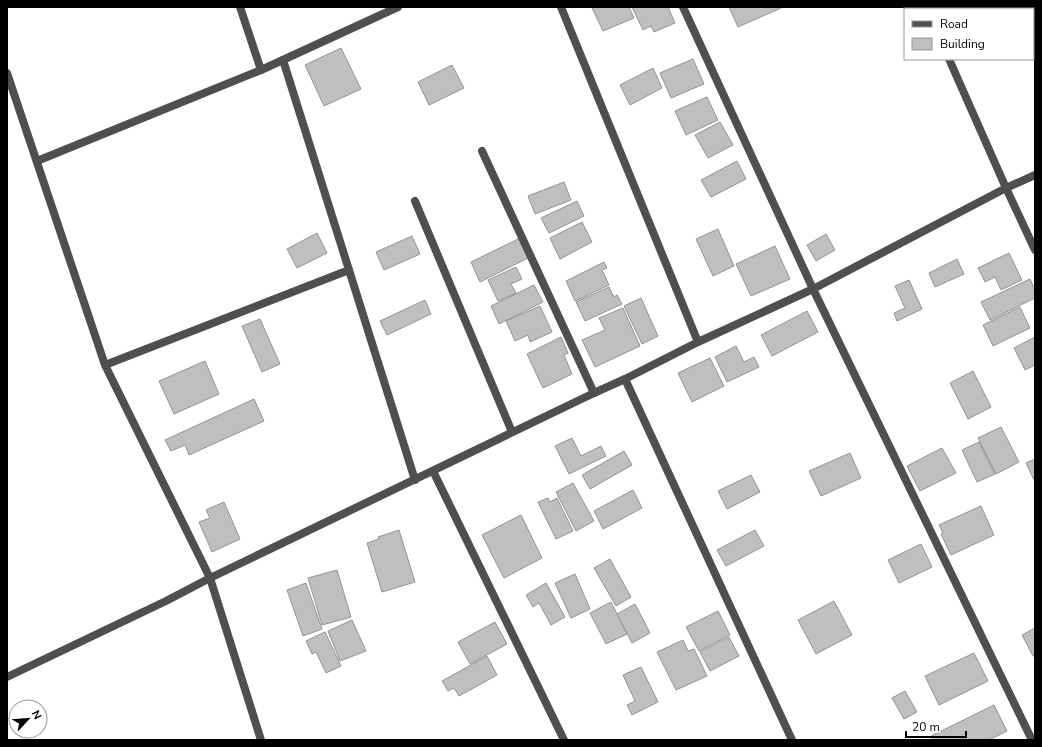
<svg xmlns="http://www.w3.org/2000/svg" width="1042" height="747" viewBox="0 0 1042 747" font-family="'Nunito Sans',sans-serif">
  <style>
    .building { fill: #bfbfbf; stroke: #939393 }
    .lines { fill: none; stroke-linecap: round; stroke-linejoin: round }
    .minor { stroke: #4f4f4f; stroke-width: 8 }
  </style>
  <rect width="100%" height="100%" fill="#fff"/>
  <g class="building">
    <path d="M594 7H629L634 18 603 31 592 8Z"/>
    <path d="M632 7H668L675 23 654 32 651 26 643 30Z"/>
    <path d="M729 7H781V8L738 27Z"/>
    <path d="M341 48 361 89 324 106 305 65Z"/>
    <path d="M693 59 704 84 671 98 660 73Z"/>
    <path d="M452 65 464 88 429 105 418 82Z"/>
    <path d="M653 68 662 88 630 105 620 85Z"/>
    <path d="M707 97 718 120 686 135 675 111Z"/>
    <path d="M720 122 733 145 708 158 695 135Z"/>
    <path d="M737 161 746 179 711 197 701 180Z"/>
    <path d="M564 182 571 200 535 214 528 196Z"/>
    <path d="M577 201 584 216 549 233 541 218Z"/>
    <path d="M582 222 592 242 560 259 550 238Z"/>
    <path d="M718 229 734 266 713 276 696 239Z"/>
    <path d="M317 233 327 253 297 268 287 249Z"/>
    <path d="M826 234 835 250 816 261 807 245Z"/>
    <path d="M412 236 420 254 384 270 376 252Z"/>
    <path d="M520 238 530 257 480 282 471 262Z"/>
    <path d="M775 246 790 279 751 296 736 264Z"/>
    <path d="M1009 253 1022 280 1001 290 995 277 985 282 978 268Z"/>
    <path d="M957 259 964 274 935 287 929 273Z"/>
    <path d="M604 262 607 268 602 270 609 285 575 301 566 281Z"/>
    <path d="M516 267 522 279 511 284 516 293 498 301 488 280Z"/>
    <path d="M1030 279 1035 290V298L990 320 981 302Z"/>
    <path d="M909 280 922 309 897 321 894 313 905 308 895 286Z"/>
    <path d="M534 285 543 302 499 324 491 306Z"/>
    <path d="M609 287 614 297 617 295 622 304 585 321 576 302Z"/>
    <path d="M641 298 658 336 642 344 624 306Z"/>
    <path d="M425 300 431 314 387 335 380 321Z"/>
    <path d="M540 306 552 332 530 342 528 335 515 341 506 321Z"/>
    <path d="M1020 307 1030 328 993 346 983 325Z"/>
    <path d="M623 308 640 346 595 367 582 340 605 330 599 318Z"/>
    <path d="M807 311 818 332 772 356 761 335Z"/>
    <path d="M260 319 280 364 262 372 242 326Z"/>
    <path d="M561 337 568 353 564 355 572 374 543 388 527 354Z"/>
    <path d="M1035 337V365L1025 370 1014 348Z"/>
    <path d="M736 346 744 362 754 357 759 367 727 382 715 357Z"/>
    <path d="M710 358 724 386 692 402 678 373Z"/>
    <path d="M205 361 219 394 174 414 159 381Z"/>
    <path d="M973 371 991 407 968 419 950 383Z"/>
    <path d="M254 399 264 421 189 455 185 445 171 451 165 440Z"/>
    <path d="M1001 427 1019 462 996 474 978 438Z"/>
    <path d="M572 438 581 456 601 446 606 456 569 474 555 446Z"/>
    <path d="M979 442 995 474 977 482 962 450Z"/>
    <path d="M942 448 956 473 920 491 907 466Z"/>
    <path d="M624 451 632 465 590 489 582 475Z"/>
    <path d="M850 453 861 478 821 496 809 471Z"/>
    <path d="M1035 459V482L1026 463Z"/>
    <path d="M751 475 760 492 727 509 718 491Z"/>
    <path d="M573 483 594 521 576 531 556 492Z"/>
    <path d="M633 490 642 508 603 529 594 511Z"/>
    <path d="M548 498 550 502 557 498 573 531 556 539 538 502Z"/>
    <path d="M224 502 240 539 212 552 199 522 210 518 206 510Z"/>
    <path d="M981 506 994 535 951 555 941 534 943 533 939 525Z"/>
    <path d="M521 515 542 558 504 578 482 535Z"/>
    <path d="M399 530 415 582 382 592 367 543 379 539 378 537Z"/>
    <path d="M755 530 764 546 726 566 717 550Z"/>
    <path d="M921 544 932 567 899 583 888 560Z"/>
    <path d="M610 559 631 597 616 606 594 568Z"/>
    <path d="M337 570 351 617 322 625 308 578Z"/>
    <path d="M575 574 590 609 571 618 555 583Z"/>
    <path d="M306 583 322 629 303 636 287 590Z"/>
    <path d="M546 583 565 617 551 625 539 603 533 607 526 595Z"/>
    <path d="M834 601 852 635 816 654 798 620Z"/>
    <path d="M611 602 627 634 606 644 590 613Z"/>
    <path d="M635 604 650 633 632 643 617 614Z"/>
    <path d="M718 611 730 635 699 651 686 627Z"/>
    <path d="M352 620 366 651 340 661 328 631Z"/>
    <path d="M495 622 507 644 470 664 458 642Z"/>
    <path d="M1035 628V656H1033L1022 635Z"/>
    <path d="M325 632 341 666 326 673 316 652 312 654 306 641Z"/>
    <path d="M729 637 739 656 710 671 700 652Z"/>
    <path d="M683 640 688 651 694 649 707 676 676 690 657 652Z"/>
    <path d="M974 653 988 681 939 705 925 676Z"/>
    <path d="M487 656 497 675 459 696 454 688 448 691 442 681Z"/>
    <path d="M641 667 658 702 632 715 627 705 635 701 623 675Z"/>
    <path d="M905 691 917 712 904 719 892 698Z"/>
    <path d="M994 705 1007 731 989 740H933L931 736Z"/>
  </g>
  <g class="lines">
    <g class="minor">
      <path d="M240 7 261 70"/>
      <path d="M561 7 698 342"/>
      <path d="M683 7 813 289 1032 740"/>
      <path d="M926 7 927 9"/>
      <path d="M949 59 1006 188 1035 250"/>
      <path d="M283 60 415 480"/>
      <path d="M7 73 105 365 210 578 261 740"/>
      <path d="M482 151 594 393"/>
      <path d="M37 161 261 70 398 7"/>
      <path d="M415 201 512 432"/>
      <path d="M105 365 349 270"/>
      <path d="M625 379 792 740"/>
      <path d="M433 471 564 740"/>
      <path d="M7 677 166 601 210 578 594 393 625 379 698 342 813 289 1006 188 1035 175"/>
    </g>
  </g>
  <rect width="1042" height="747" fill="none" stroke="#000000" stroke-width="16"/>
  <rect x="904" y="8" width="130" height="52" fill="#ffffff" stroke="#999999"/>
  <rect x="912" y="21" width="20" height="6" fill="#4f4f4f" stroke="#999999"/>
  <text x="940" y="28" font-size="12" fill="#000000">Road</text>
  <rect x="912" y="38" width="20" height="12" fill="#bfbfbf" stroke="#999999"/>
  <text x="940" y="48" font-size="12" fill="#000000">Building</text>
  <g transform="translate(28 719) rotate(64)"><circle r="19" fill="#ffffff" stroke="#999999"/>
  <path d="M0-3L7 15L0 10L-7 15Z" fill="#000000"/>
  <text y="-6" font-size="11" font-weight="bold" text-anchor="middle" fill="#000000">N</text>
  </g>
  <path d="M906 731v6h60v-6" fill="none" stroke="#000000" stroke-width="2"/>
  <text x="912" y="731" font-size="12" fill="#000000" stroke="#ffffff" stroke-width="3" paint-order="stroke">20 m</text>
</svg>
